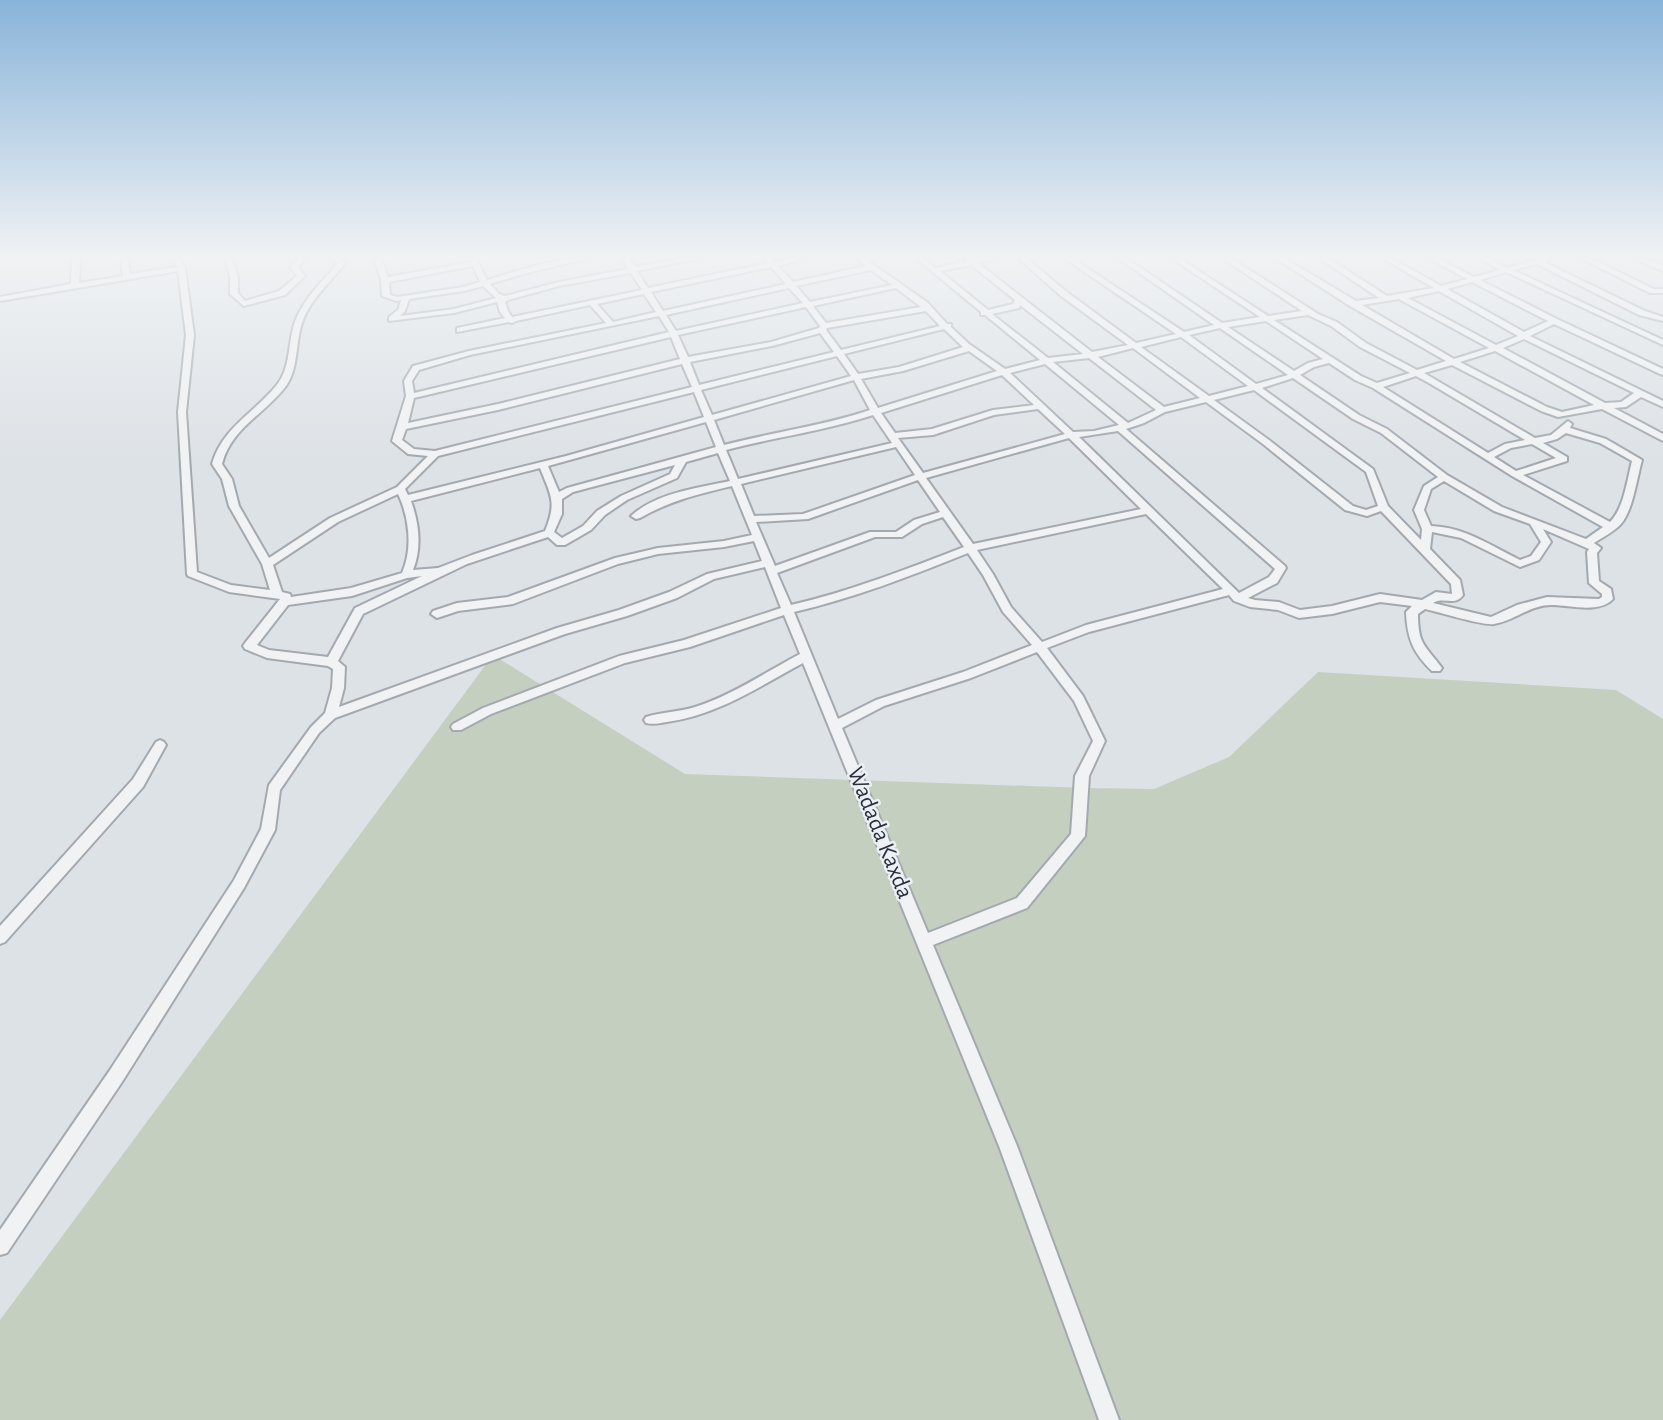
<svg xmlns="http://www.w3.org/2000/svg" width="1663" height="1420" viewBox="0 0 1663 1420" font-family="'Alegreya Sans',sans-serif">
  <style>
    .green { fill: #c5cfbf }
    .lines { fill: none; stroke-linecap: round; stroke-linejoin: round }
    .minor-casing { stroke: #a3a9af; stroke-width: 4 }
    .minor { fill: #f0f2f4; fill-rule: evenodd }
    .labels { text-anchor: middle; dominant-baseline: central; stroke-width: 5; stroke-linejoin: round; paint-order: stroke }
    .street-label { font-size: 24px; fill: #28313b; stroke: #ecf0f4 }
  </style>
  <rect width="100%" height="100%" fill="#dde2e6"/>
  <path class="green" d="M493 655 685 774 1086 788 1154 789 1229 757 1318 672 1616 690 1663 719V1420H0V1320Z"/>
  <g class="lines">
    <g class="minor-casing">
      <g id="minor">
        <path d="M72 258H80L79 283 123 276 121 258H128L130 274 177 267 173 258H180L185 268 194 335 186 412 197 572 231 585 270 590 262 564 229 506 222 479 212 464C222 428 254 413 276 386 292 367 287 341 296 319 305 297 323 281 338 263L329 258H339L346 262C331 282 310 299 302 323 295 344 299 367 286 386 265 414 231 428 222 464L232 479 239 506 269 558 330 518 397 487 428 456 408 454 392 441 406 396 404 381 413 366 469 351 606 323 590 305 516 321 512 323 509 322 457 332V328L505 318 500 312 497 302 454 313 389 321V317L398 310 401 300 397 301 382 296 381 280 374 258H381L388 277 471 262 469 258H476L487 280C520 270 555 258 590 258L523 274 490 284 499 294 505 296 559 282 628 269 622 258H629L635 267 682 258H699L637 271 648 288 768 263 764 258H771L774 262 792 258H807L778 266 793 282 866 266 856 258H864L928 303 947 324H951V327L969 344 1005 369 1040 360 985 315H981V312L916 258H924L935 268 967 261 964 258H997L978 263 1092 352 1128 345 1061 296 1018 258H1026L1067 292 1136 343 1176 334 1064 258H1072L1184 332 1214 325 1118 258H1126L1222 323 1260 317 1171 258H1179L1268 316 1302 311 1222 258H1231L1318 314 1337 322 1366 343 1417 370 1446 361 1350 306 1275 258H1284L1356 301 1379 298 1319 258H1328L1387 296 1434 288 1382 258H1391L1441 286 1467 279 1428 258H1437L1474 277 1500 270 1478 258H1488L1507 268 1537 259 1552 258 1544 262 1645 311 1663 317V321L1639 315 1537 264 1513 270 1663 340V345L1506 272 1480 280 1557 319 1663 369V375L1660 374 1554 324 1530 336 1663 401V407L1641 397 1626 407 1614 408 1663 434V441L1602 409 1558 417 1541 411 1452 365 1424 373 1535 438 1551 435 1568 421 1572 424 1570 428 1606 439 1642 460C1637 478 1633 510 1621 524 1615 531 1603 537 1594 543L1601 548 1597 553 1599 581 1611 589 1613 599C1599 614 1570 605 1551 605 1530 605 1514 621 1494 624 1483 626 1439 612 1425 609L1418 614C1418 645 1425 645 1442 668L1440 671H1432C1413 653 1407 638 1406 612L1412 606 1380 602 1332 614 1299 618 1278 610 1250 607 1234 601 1229 595 1089 632 1047 648 1083 696 1105 741 1089 776 1085 836 1027 908 933 945 1017 1146 1119 1420H1099L999 1146 803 663C760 686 718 715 667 722 660 723 653 725 646 723L644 720 646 717C662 712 679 712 695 707 732 695 766 672 800 654L784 615 690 647 625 663 491 714 461 730H453L451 727 453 724 483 708 619 656 684 640 781 608 765 567 714 579 677 598 627 616 565 634 335 718 319 733 280 790 275 830 244 888 122 1082 7 1253 0 1255V1230L110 1070 234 880 261 829 269 785 311 727 325 713 332 688 333 669 328 666 267 658 245 649 243 646 245 643 280 599 229 592 188 576 187 574 178 412 186 335 178 271 0 301V297L71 284ZM971 265 1015 300 1013 304 988 310 940 271ZM473 266 480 282 463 287 397 297 390 295 389 282ZM771 267 786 284 663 311 651 292ZM871 270 892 285 810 302 796 286ZM631 273 642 290 512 317 508 311 505 302 508 300 559 286ZM1472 282 1548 321 1524 332 1447 289ZM483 286 496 298 454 309 400 316 405 311 409 299 464 291ZM789 288 803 303 676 331 666 315ZM896 288 921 307 826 323 813 306ZM1439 291 1518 336 1496 345 1408 298ZM644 294 656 312 613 322 597 304ZM1399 299 1489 348 1454 359 1362 305ZM1020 305 1083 354 1048 358 992 314 1019 308ZM806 307 820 326 819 328 771 342 688 357 678 335ZM926 311 940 326 841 350 826 330 827 328ZM1308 315 1331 326 1360 347 1410 373 1377 383 1361 376 1274 320ZM659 316 669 332 414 393 412 381 419 370 470 355ZM1266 321 1323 359 1308 363 1294 371 1228 327ZM1220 328 1288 375 1256 384 1189 335ZM944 329 963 347 899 367 858 374 844 354ZM820 333 834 352 699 385 690 362 772 346ZM671 337 680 359 498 404 408 423 414 398ZM1181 337 1248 386 1209 396 1141 347ZM1524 339 1634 393 1621 402 1605 403 1503 348ZM1133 348 1200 398 1164 407 1098 357ZM969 351 997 371 878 408 861 379 903 371ZM1495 351 1594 405 1562 412 1547 407 1460 362ZM837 356 851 376 712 415 701 390ZM1089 358 1156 410 1128 423 1053 362ZM1329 363 1355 380 1373 388 1512 476 1603 527 1586 539 1502 507 1447 475 1387 429 1359 415 1300 375 1314 367ZM682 364 692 387 435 451 414 449 402 440 406 429 498 410ZM1045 364 1119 425 1094 431 1073 432 1010 373ZM1002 375 1034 405 993 410 932 429 895 433 881 413ZM1416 376 1429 383 1525 440 1505 444 1488 453 1383 387ZM1293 378 1353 419 1381 433 1438 477 1424 486 1414 510 1422 529 1421 540 1388 506 1373 469 1262 388ZM854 380 870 410C823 426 773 432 724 445L714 420ZM1254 390 1366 472 1378 506 1366 510 1353 506 1269 440 1214 400ZM694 392 704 417 566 456 408 495 405 489 438 456ZM1206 402 1263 444 1345 510 1367 516 1381 511 1451 584 1452 594 1436 592 1422 600 1380 594 1332 606 1300 610 1279 602 1255 600 1248 598 1277 583 1286 568 1285 566 1126 429 1144 423 1165 412ZM1038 409 1065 434 923 473 898 438 933 435 994 415ZM873 415 892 443 738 479 726 450C775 437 825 431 873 415ZM706 422 716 447 567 488 559 492 548 466ZM1118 431 1275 569 1269 577 1239 593 1079 437ZM1566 433 1600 443 1632 461C1627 480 1624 508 1610 522L1523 475 1567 461V457L1543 443 1557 439ZM1069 438 1141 509 973 544 926 478ZM1532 444 1556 458 1516 471 1494 457 1511 448ZM896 447 915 475 803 514 754 516 741 484ZM718 453 730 481C697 488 656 493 631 516L636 519 640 518C669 501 699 494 732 486L752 535 724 541 658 548 615 558 508 597 457 603 433 611 431 614 437 618 458 611 513 604 618 564 658 554 724 547 754 541 762 561 707 574 669 592 619 610 557 628 339 707 344 688 345 667 338 661 363 614 467 564 548 537 557 545H565L591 530 605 515 627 500 677 478 686 462ZM675 465 670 474 621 496 597 511 583 526 562 538 554 532 562 514V499L573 492ZM540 468C551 496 557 502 545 531L472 555 438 568 413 570C422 548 419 523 411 501ZM918 480 940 512 914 520 896 532H870L775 566 756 522 808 519ZM1444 481 1494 511 1530 524 1541 542 1531 556 1520 560C1491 546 1465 527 1431 526L1424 510 1431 489ZM398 494C409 517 413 548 402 573L351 588 291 597 290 594 282 592 273 565 338 522ZM1146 514 1223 589 1086 625 1042 642 1011 607 993 574 977 550ZM943 517 964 547C907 569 851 591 791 605L777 573 875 537H902L922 524ZM1543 529 1589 549 1587 552 1589 583 1602 594V597L1599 599 1547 597 1517 605 1491 617 1433 603C1444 596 1455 607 1463 595L1460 580 1430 549 1432 532 1461 538 1520 567 1539 560 1551 542ZM968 553 983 575 1003 612 1032 645 963 672 876 700 838 719 794 612C854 598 911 576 968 553ZM422 576 355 608 328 657 269 650 257 645 288 605 352 596 407 578ZM1037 652 1074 701 1093 741 1075 776 1071 834 1017 898 928 933 842 728 884 706 971 678Z"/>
        <path d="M225 258H232L238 277V293L245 301 279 291 297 276 290 267 299 258H306L298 267 305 276 285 295 244 306 230 294V277Z"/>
        <path d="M1580 258H1590L1654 289H1663V293H1650Z"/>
        <path d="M1633 258H1643L1663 266V271Z"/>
        <path d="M160 740 164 742 166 745 143 787 5 942 0 944V926L133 779 156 742Z"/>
      </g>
    </g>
    <use href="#minor" class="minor"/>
  </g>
  <linearGradient id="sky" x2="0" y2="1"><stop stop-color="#89b4d9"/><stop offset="0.56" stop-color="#f0f2f4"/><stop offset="1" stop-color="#f0f2f4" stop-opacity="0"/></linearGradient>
  <rect width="1663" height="457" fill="url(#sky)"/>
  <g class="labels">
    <g class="street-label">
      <text transform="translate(880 833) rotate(68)">Wadada Kaxda</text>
    </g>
  </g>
</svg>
